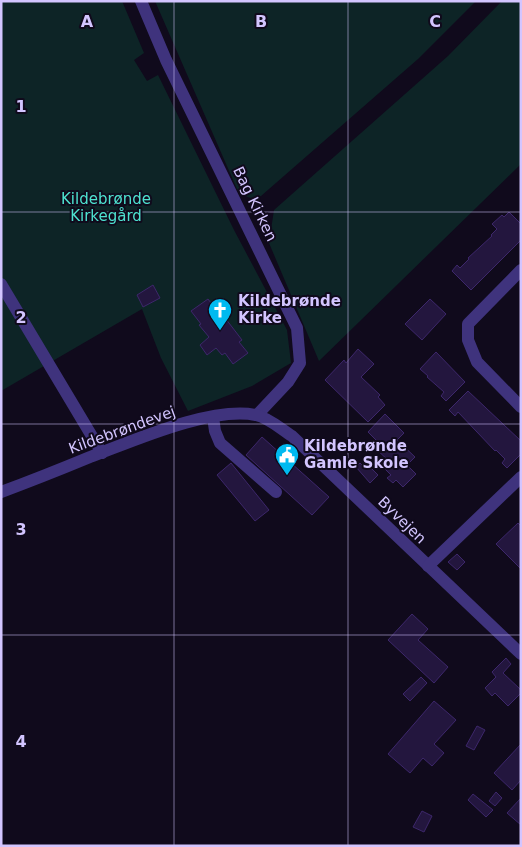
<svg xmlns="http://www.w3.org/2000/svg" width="522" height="847" viewBox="0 0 522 847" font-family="'DejaVu Sans',sans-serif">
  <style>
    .green { fill: #0d2426 }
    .building { fill: #23163e; stroke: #3d276b }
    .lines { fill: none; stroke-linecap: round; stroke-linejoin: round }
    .minor { stroke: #3f337d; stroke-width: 12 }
    .grid { fill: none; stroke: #d3c5ff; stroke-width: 1; stroke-opacity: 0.55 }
    .labels { text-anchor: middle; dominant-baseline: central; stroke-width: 4; stroke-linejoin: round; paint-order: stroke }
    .park-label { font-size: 15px; fill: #4ee2d0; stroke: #100a1c }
    .street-label { font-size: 15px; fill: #d3c5ff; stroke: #100a1c }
    .poi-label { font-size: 15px; font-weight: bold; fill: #d3c5ff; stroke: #100a1c; text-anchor: start }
    .grid-label { font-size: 16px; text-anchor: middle; font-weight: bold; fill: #d3c5ff; stroke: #100a1c; stroke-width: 4; stroke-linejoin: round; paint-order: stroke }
  </style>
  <rect width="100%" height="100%" fill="#100a1c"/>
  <g class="green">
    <path d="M1 1H122L144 53 134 60 147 81 158 75 234 230 287 330 291 363 252 386 188 411 161 358 142 309 1 391Z"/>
    <path d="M155 1H476L418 59 261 196C250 201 245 196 237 189Z"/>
    <path d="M502 1H521V164L319 361 269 243 274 210 448 56Z"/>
  </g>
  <g class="building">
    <path d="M509 212 521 224V240L471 290 452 271 457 265 460 268 469 259 468 258 492 236 491 235 497 229 492 224 502 215 504 217Z"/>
    <path d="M153 285 160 298 143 307 137 295Z"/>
    <path d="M208 299 217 311 219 310 242 340 239 342 248 353 233 364 225 353 222 355 216 348 207 355 200 345 209 337 199 325 201 324 191 311Z"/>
    <path d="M430 299 446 314 422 340 405 324Z"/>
    <path d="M358 349 374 364 361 377 380 395 378 397 385 405 368 422 325 380 344 360 346 363Z"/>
    <path d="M436 352 465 382 446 401 441 396 444 392 427 377 428 376 420 369Z"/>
    <path d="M468 391 521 441V454L507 468 502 463 505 459 496 450 495 451 458 412 455 416 449 410Z"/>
    <path d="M385 414 404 433 397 440 415 457 407 465 416 474 403 487 396 480 393 483 387 478 391 475 385 469 391 463 374 447 378 442 368 432Z"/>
    <path d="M262 437 329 497 312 515 246 455Z"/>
    <path d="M231 463 269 510 255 521 217 475Z"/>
    <path d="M360 463 364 467 367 464 378 475 370 483 356 467Z"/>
    <path d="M518 523 521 526V569L496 544Z"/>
    <path d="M457 554 465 562 457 570 448 562Z"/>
    <path d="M412 614 428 629 418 640 448 667 434 683 388 640Z"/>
    <path d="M506 658 511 664 503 673 521 690V693L508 706 495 693 492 696 485 688 496 677 492 672Z"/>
    <path d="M421 677 427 683 410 701 403 694Z"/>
    <path d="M434 701 456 720 434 744 444 753 432 766 423 758 410 773 388 754Z"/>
    <path d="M477 726 485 730 474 750 466 746Z"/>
    <path d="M521 744V780L512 790 494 773Z"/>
    <path d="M496 792 502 798 495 806 489 801Z"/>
    <path d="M473 794 493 810 486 817 468 800Z"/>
    <path d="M521 798V825L507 813Z"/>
    <path d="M422 811 432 816 424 832 413 827Z"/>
  </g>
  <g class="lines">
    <g class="minor">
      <path d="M141 1 166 60 297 328 300 363 288 382 257 415"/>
      <path d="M521 270 468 324V340L477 362 521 407"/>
      <path d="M1 284 102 453"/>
      <path d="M213 417 215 431 220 443 276 492"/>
      <path d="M1 492C31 481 61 469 90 457 133 441 211 406 256 415 269 418 281 429 292 436L521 654"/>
      <path d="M428 566 521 477"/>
    </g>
  </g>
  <path class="grid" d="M174 1V846M348 1V846M1 212H521M1 424H521M1 635H521"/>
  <defs>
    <g id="church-pin" transform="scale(1.25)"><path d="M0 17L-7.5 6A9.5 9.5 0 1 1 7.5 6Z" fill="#00baf0" stroke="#100a1c"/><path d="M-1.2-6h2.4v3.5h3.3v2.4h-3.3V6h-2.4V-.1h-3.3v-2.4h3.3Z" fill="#fff"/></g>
    <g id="civic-pin" transform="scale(1.25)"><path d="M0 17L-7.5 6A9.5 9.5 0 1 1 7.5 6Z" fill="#00baf0" stroke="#100a1c"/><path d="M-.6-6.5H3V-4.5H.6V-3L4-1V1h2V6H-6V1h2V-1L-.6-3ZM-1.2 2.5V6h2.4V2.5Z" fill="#fff"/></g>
  </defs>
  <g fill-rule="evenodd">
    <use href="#church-pin" x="220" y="310"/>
    <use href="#civic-pin" x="287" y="455"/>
  </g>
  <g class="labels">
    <g class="park-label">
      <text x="106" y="199">Kildebrønde<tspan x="106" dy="17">Kirkegård</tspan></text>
    </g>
    <g class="street-label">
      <text transform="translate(255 204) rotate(64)">Bag Kirken</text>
      <text transform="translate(122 430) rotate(-20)">Kildebrøndevej</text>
      <text transform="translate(402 520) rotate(44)">Byvejen</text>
    </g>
    <g class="poi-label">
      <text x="238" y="301">Kildebrønde<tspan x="238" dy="17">Kirke</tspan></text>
      <text x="304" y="446">Kildebrønde<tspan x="304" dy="17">Gamle Skole</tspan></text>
    </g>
  </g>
  <g class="grid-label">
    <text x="87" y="27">A</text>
    <text x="261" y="27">B</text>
    <text x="435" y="27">C</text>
    <text x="21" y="112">1</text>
    <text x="21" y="323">2</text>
    <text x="21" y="535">3</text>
    <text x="21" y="747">4</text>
  </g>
  <rect width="522" height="847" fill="none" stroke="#d3c5ff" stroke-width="5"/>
</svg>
